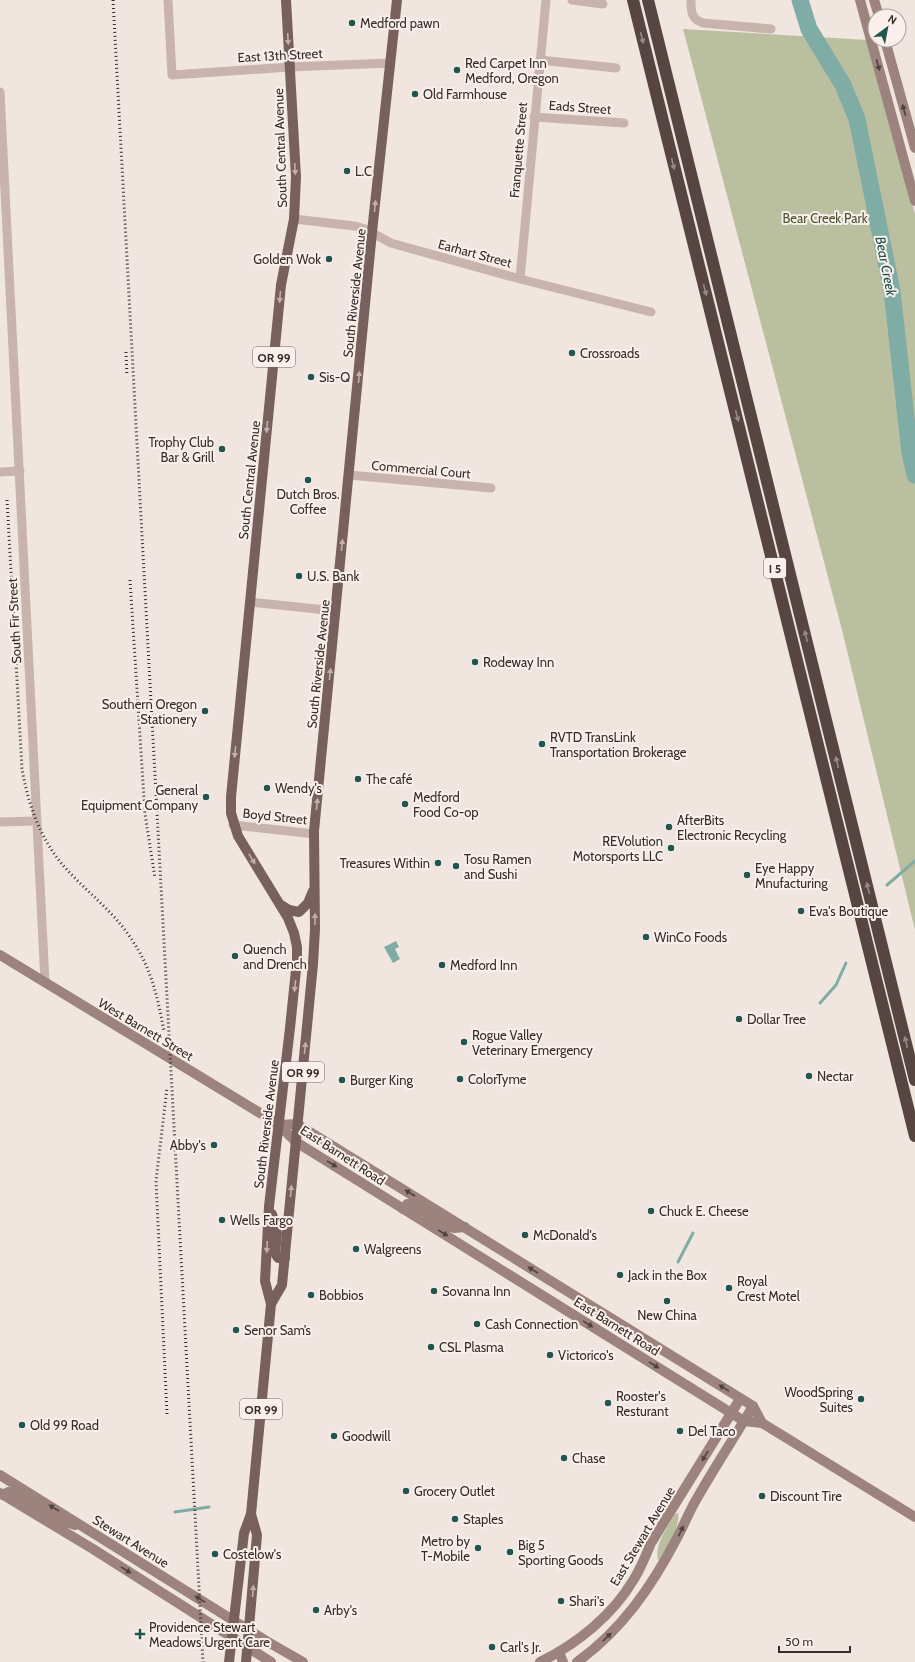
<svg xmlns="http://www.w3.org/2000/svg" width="915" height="1662" viewBox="0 0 915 1662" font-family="Cabin,sans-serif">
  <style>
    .green { fill: #babfa0 }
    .water { fill: #80aca6 }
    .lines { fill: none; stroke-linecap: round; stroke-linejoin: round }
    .stream { stroke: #80aca6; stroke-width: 3 }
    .river { stroke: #80aca6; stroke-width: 17 }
    .street { stroke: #c8b4ac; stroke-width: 9 }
    .secondary { stroke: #9c837d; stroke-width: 10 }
    .primary { stroke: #78615d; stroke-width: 10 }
    .highway { stroke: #574542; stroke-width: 12 }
    .rail { stroke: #372c2a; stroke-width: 3; stroke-dasharray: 1 3; stroke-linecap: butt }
    .oneway { fill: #988986 }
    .oneway2 { fill: #bfb0ab }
    .oneway3 { fill: #50423f }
    .poi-dot { fill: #23554f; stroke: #f9f0eb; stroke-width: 1.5 }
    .labels { text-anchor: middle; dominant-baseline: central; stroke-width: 4; stroke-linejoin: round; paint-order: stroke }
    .shield { fill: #f9f0eb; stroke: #716764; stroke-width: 1 }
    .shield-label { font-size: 12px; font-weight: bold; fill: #372c2a }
    .poi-label { font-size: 13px; fill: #372c2a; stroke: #f9f0eb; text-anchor: start }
    .street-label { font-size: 13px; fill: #372c2a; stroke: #f9f0eb }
    .park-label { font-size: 13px; fill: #4d5330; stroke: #f9f0eb }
    .water-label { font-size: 14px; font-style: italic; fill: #23554f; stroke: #f9f0eb }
  </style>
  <rect width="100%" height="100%" fill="#f1e5df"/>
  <g class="green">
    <path d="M683 29 868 40 915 214V930L842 630Z"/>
    <path d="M678 1513C681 1526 666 1548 660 1559L658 1560C654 1544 668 1527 675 1514Z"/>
  </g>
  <path class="water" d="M396 941 399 947 395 949 400 959 393 963 384 947Z"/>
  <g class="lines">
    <g class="stream">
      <path d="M887 885 915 861"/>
      <path d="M820 1003 836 985 846 963"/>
      <path d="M678 1262 693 1233"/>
      <path d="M175 1512 209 1507"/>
    </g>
    <path class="river" d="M800 0 809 29 843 85 857 119 892 291 910 453 915 475"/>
    <g class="street">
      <path d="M168 0 172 75 290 67 390 63"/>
      <path d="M572 0 603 4"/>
      <path d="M691 0C691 11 691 19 703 23L771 29"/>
      <path d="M540 60 616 68"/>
      <path d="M0 92 45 982"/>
      <path d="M534 117 624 123"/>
      <path d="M294 219 355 226 365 229 391 243 520 279 651 312"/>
      <path d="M520 279 546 0"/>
      <path d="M0 472 20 471"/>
      <path d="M349 475 491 488"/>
      <path d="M250 602 336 611"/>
      <path d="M0 822 36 821"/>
      <path d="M233 825 314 834"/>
    </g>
    <g class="secondary">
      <path d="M860 0 915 201"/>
      <path d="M874 0 879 16"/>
      <path d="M885 40 915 148"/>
      <path d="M0 955 265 1116 279 1125 296 1142 744 1421 762 1423 915 1517"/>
      <path d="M279 1125 297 1124 753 1406 762 1423"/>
      <path d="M403 1209 407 1204H412L447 1226 454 1228 465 1227"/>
      <path d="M0 1475 268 1642 303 1662"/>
      <path d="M0 1493 93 1549 271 1662"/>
      <path d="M3 1495 8 1492 14 1493 59 1520 75 1525"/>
      <path d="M559 1652 563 1662"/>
      <path d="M540 1662C577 1644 613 1615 634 1579 641 1568 646 1555 651 1543L740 1399"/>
      <path d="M577 1662C622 1630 652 1586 677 1538 684 1525 689 1512 696 1500 714 1468 734 1438 753 1406"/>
    </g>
    <g class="primary">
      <path d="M281 905 289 910 299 912 308 903 313 891"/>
      <path d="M272 1214 277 1233 275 1253 278 1258H285"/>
      <path d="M271 1304 282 1285 313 964 315 929 314 831 372 232 397 0"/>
      <path d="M229 1662 244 1533 251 1514 271 1304 265 1281 269 1206 290 1028 297 960V947L294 933 288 918 238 836 231 813V797L281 285 294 219 296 177 286 0"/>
      <path d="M246 1662 257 1535 251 1514"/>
    </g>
    <g class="highway">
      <path d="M633 0 915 1136"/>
      <path d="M648 0 915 1080"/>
    </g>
    <g class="rail">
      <path d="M113 0 203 1662"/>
      <path d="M126 352 127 376"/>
      <path d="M7 500 22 769C29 809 43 846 72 875 92 896 114 913 130 937 152 969 157 995 164 1031"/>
      <path d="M130 580 145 814 155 878"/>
      <path d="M167 1414 156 1181 167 1088"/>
    </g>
  </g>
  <defs><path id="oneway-solid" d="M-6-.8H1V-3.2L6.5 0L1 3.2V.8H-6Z"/></defs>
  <g class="oneway">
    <use href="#oneway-solid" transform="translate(642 38) rotate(76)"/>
    <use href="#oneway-solid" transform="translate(673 164) rotate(76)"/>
    <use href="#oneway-solid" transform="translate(705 290) rotate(76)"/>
    <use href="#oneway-solid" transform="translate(737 416) rotate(76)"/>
    <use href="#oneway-solid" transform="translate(806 636) rotate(-104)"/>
    <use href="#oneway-solid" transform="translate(837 762) rotate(-104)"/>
    <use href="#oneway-solid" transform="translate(868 888) rotate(-104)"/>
    <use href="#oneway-solid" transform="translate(906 1042) rotate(-103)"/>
  </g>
  <g class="oneway2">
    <use href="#oneway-solid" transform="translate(288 39) rotate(87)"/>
    <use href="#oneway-solid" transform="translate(295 169) rotate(87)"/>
    <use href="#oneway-solid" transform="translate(375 206) rotate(-84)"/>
    <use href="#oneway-solid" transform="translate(280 297) rotate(95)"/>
    <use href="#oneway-solid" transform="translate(359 377) rotate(-85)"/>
    <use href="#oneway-solid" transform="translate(267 427) rotate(95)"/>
    <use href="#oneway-solid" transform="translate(342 545) rotate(-84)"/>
    <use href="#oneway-solid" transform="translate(330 674) rotate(-84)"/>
    <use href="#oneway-solid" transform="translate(235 752) rotate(96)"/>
    <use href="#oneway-solid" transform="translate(317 804) rotate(-84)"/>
    <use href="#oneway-solid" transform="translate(252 859) rotate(58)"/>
    <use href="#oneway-solid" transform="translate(315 919) rotate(-90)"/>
    <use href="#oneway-solid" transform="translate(295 986) rotate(96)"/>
    <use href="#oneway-solid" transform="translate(305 1048) rotate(-84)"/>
    <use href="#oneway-solid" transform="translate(291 1191) rotate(-85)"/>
    <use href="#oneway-solid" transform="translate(267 1247) rotate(93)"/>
    <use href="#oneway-solid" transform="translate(253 1591) rotate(-86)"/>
  </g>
  <g class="oneway3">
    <use href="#oneway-solid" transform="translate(878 65) rotate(75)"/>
    <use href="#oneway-solid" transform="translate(904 110) rotate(-105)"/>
    <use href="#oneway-solid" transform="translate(332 1164) rotate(32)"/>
    <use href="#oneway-solid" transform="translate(410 1193) rotate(-148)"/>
    <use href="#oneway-solid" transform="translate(443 1233) rotate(32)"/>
    <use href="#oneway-solid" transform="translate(533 1270) rotate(-148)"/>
    <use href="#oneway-solid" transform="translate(588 1324) rotate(32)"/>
    <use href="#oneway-solid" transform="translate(654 1365) rotate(32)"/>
    <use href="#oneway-solid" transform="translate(724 1388) rotate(-148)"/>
    <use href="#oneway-solid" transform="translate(705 1456) rotate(121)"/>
    <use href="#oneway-solid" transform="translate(54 1508) rotate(-148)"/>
    <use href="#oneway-solid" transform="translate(681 1531) rotate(-64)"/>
    <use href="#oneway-solid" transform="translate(126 1570) rotate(32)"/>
    <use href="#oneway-solid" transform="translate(200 1599) rotate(-148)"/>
    <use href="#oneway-solid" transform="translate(607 1637) rotate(-43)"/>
  </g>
  <g class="poi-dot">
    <circle cx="352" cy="23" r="4"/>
    <circle cx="457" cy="70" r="4"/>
    <circle cx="415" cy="94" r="4"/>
    <circle cx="347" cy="171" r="4"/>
    <circle cx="329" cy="259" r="4"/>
    <circle cx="572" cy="353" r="4"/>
    <circle cx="311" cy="377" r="4"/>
    <circle cx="222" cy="449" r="4"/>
    <circle cx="308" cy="480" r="4"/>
    <circle cx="299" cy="576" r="4"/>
    <circle cx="475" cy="662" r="4"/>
    <circle cx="205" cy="711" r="4"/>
    <circle cx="542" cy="744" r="4"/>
    <circle cx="358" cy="779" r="4"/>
    <circle cx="267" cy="788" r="4"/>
    <circle cx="206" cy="797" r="4"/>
    <circle cx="405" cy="804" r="4"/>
    <circle cx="669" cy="827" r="4"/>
    <circle cx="671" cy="848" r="4"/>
    <circle cx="438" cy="863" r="4"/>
    <circle cx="456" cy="866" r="4"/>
    <circle cx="747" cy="875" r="4"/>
    <circle cx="801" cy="911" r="4"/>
    <circle cx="646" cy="937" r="4"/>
    <circle cx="235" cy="956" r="4"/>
    <circle cx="442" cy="965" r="4"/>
    <circle cx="739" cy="1019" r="4"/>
    <circle cx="464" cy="1042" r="4"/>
    <circle cx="809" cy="1076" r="4"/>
    <circle cx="460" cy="1079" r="4"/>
    <circle cx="342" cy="1080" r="4"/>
    <circle cx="214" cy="1145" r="4"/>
    <circle cx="651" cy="1211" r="4"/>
    <circle cx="222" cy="1220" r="4"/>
    <circle cx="525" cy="1235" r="4"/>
    <circle cx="356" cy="1249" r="4"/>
    <circle cx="620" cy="1275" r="4"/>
    <circle cx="729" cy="1288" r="4"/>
    <circle cx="434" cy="1291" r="4"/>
    <circle cx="311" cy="1295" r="4"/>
    <circle cx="667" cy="1301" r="4"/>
    <circle cx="477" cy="1324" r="4"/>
    <circle cx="236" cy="1330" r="4"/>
    <circle cx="431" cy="1347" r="4"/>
    <circle cx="550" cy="1355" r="4"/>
    <circle cx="861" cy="1399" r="4"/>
    <circle cx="608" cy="1403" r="4"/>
    <circle cx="22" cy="1425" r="4"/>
    <circle cx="680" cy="1431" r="4"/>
    <circle cx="334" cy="1436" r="4"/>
    <circle cx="564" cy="1458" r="4"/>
    <circle cx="406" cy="1491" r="4"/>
    <circle cx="762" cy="1496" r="4"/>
    <circle cx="455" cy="1519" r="4"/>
    <circle cx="478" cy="1548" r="4"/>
    <circle cx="510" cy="1552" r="4"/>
    <circle cx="215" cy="1554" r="4"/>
    <circle cx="561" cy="1601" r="4"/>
    <circle cx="316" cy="1610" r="4"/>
    <path d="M138 1628h4v4h4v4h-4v4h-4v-4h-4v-4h4z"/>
    <circle cx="492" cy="1647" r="4"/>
  </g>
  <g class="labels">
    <g class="shield">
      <rect x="253" y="347" width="42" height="20" rx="3"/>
      <rect x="764" y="558" width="22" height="20" rx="3"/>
      <rect x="282" y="1062" width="42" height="20" rx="3"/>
      <rect x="240" y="1399" width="42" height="20" rx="3"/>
    </g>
    <g class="shield-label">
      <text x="274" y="357">OR 99</text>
      <text x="775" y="568">I 5</text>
      <text x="303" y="1072">OR 99</text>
      <text x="261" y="1409">OR 99</text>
    </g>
    <g class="poi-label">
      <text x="360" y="23">Medford pawn</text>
      <text x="465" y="63">Red Carpet Inn<tspan x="465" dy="15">Medford, Oregon</tspan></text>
      <text x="423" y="94">Old Farmhouse</text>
      <text x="355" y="171">L.C</text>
      <text x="321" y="259" text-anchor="end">Golden Wok</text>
      <text x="580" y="353">Crossroads</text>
      <text x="319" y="377">Sis-Q</text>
      <text x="214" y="442" text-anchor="end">Trophy Club<tspan x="214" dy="15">Bar &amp; Grill</tspan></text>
      <text x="308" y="494" text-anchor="middle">Dutch Bros.<tspan x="308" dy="15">Coffee</tspan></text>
      <text x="307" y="576">U.S. Bank</text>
      <text x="483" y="662">Rodeway Inn</text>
      <text x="197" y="704" text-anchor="end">Southern Oregon<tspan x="197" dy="15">Stationery</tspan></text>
      <text x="550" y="737">RVTD TransLink<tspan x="550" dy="15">Transportation Brokerage</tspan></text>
      <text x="366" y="779">The café</text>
      <text x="275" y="788">Wendy's</text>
      <text x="198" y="790" text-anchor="end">General<tspan x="198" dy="15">Equipment Company</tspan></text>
      <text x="413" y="797">Medford<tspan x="413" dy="15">Food Co-op</tspan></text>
      <text x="677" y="820">AfterBits<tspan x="677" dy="15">Electronic Recycling</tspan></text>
      <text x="663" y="841" text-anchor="end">REVolution<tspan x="663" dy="15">Motorsports LLC</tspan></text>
      <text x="464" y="859">Tosu Ramen<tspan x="464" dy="15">and Sushi</tspan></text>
      <text x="430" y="863" text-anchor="end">Treasures Within</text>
      <text x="755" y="868">Eye Happy<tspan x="755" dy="15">Mnufacturing</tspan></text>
      <text x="809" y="911">Eva's Boutique</text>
      <text x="654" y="937">WinCo Foods</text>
      <text x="243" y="949">Quench<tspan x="243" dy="15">and Drench</tspan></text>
      <text x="450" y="965">Medford Inn</text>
      <text x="747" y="1019">Dollar Tree</text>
      <text x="472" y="1035">Rogue Valley<tspan x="472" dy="15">Veterinary Emergency</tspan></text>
      <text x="817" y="1076">Nectar</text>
      <text x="468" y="1079">ColorTyme</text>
      <text x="350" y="1080">Burger King</text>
      <text x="206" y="1145" text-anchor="end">Abby's</text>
      <text x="659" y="1211">Chuck E. Cheese</text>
      <text x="230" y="1220">Wells Fargo</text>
      <text x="533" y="1235">McDonald's</text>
      <text x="364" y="1249">Walgreens</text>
      <text x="628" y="1275">Jack in the Box</text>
      <text x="737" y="1281">Royal<tspan x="737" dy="15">Crest Motel</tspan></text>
      <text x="442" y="1291">Sovanna Inn</text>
      <text x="319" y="1295">Bobbios</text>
      <text x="667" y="1315" text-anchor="middle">New China</text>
      <text x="485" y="1324">Cash Connection</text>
      <text x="244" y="1330">Senor Sam’s</text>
      <text x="439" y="1347">CSL Plasma</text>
      <text x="558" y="1355">Victorico's</text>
      <text x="853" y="1392" text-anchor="end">WoodSpring<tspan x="853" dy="15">Suites</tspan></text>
      <text x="616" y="1396">Rooster's<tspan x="616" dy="15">Resturant</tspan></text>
      <text x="30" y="1425">Old 99 Road</text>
      <text x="688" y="1431">Del Taco</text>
      <text x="342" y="1436">Goodwill</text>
      <text x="572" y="1458">Chase</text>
      <text x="414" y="1491">Grocery Outlet</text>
      <text x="770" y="1496">Discount Tire</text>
      <text x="463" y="1519">Staples</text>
      <text x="470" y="1541" text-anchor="end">Metro by<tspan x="470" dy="15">T-Mobile</tspan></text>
      <text x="518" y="1545">Big 5<tspan x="518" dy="15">Sporting Goods</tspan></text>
      <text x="223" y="1554">Costelow's</text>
      <text x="569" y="1601">Shari's</text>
      <text x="324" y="1610">Arby's</text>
      <text x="149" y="1627">Providence Stewart<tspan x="149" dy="15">Meadows Urgent Care</tspan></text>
      <text x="500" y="1647">Carl's Jr.</text>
    </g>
    <g class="street-label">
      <text transform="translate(280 55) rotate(-3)">East 13th Street</text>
      <text transform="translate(580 107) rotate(4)">Eads Street</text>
      <text transform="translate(280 148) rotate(-92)">South Central Avenue</text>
      <text transform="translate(518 150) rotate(-85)">Franquette Street</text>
      <text transform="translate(475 253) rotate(15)">Earhart Street</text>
      <text transform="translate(354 293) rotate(-84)">South Riverside Avenue</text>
      <text transform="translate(421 469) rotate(5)">Commercial Court</text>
      <text transform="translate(249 480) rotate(-84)">South Central Avenue</text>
      <text transform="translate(14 621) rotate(-93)">South Fir Street</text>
      <text transform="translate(318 664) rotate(-84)">South Riverside Avenue</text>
      <text transform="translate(275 816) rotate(6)">Boyd Street</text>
      <text transform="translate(146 1029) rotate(31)">West Barnett Street</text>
      <text transform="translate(266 1124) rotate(-83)">South Riverside Avenue</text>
      <text transform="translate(343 1155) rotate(33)">East Barnett Road</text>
      <text transform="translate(617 1326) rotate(32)">East Barnett Road</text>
      <text transform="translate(642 1536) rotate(-59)">East Stewart Avenue</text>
      <text transform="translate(131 1541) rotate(32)">Stewart Avenue</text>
    </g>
    <g class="park-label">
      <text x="825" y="218">Bear Creek Park</text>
    </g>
    <g class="water-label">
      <text transform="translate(886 266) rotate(79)">Bear Creek</text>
    </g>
  </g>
  <g transform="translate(887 28) rotate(32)"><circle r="19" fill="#f9f0eb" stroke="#aba29e"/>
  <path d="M0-3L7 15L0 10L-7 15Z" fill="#23554f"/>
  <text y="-6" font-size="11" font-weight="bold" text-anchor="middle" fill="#372c2a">N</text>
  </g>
  <path d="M779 1646v6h71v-6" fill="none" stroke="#372c2a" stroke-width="2"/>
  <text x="785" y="1646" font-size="12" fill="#372c2a" stroke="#f9f0eb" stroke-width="3" paint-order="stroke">50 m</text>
</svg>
